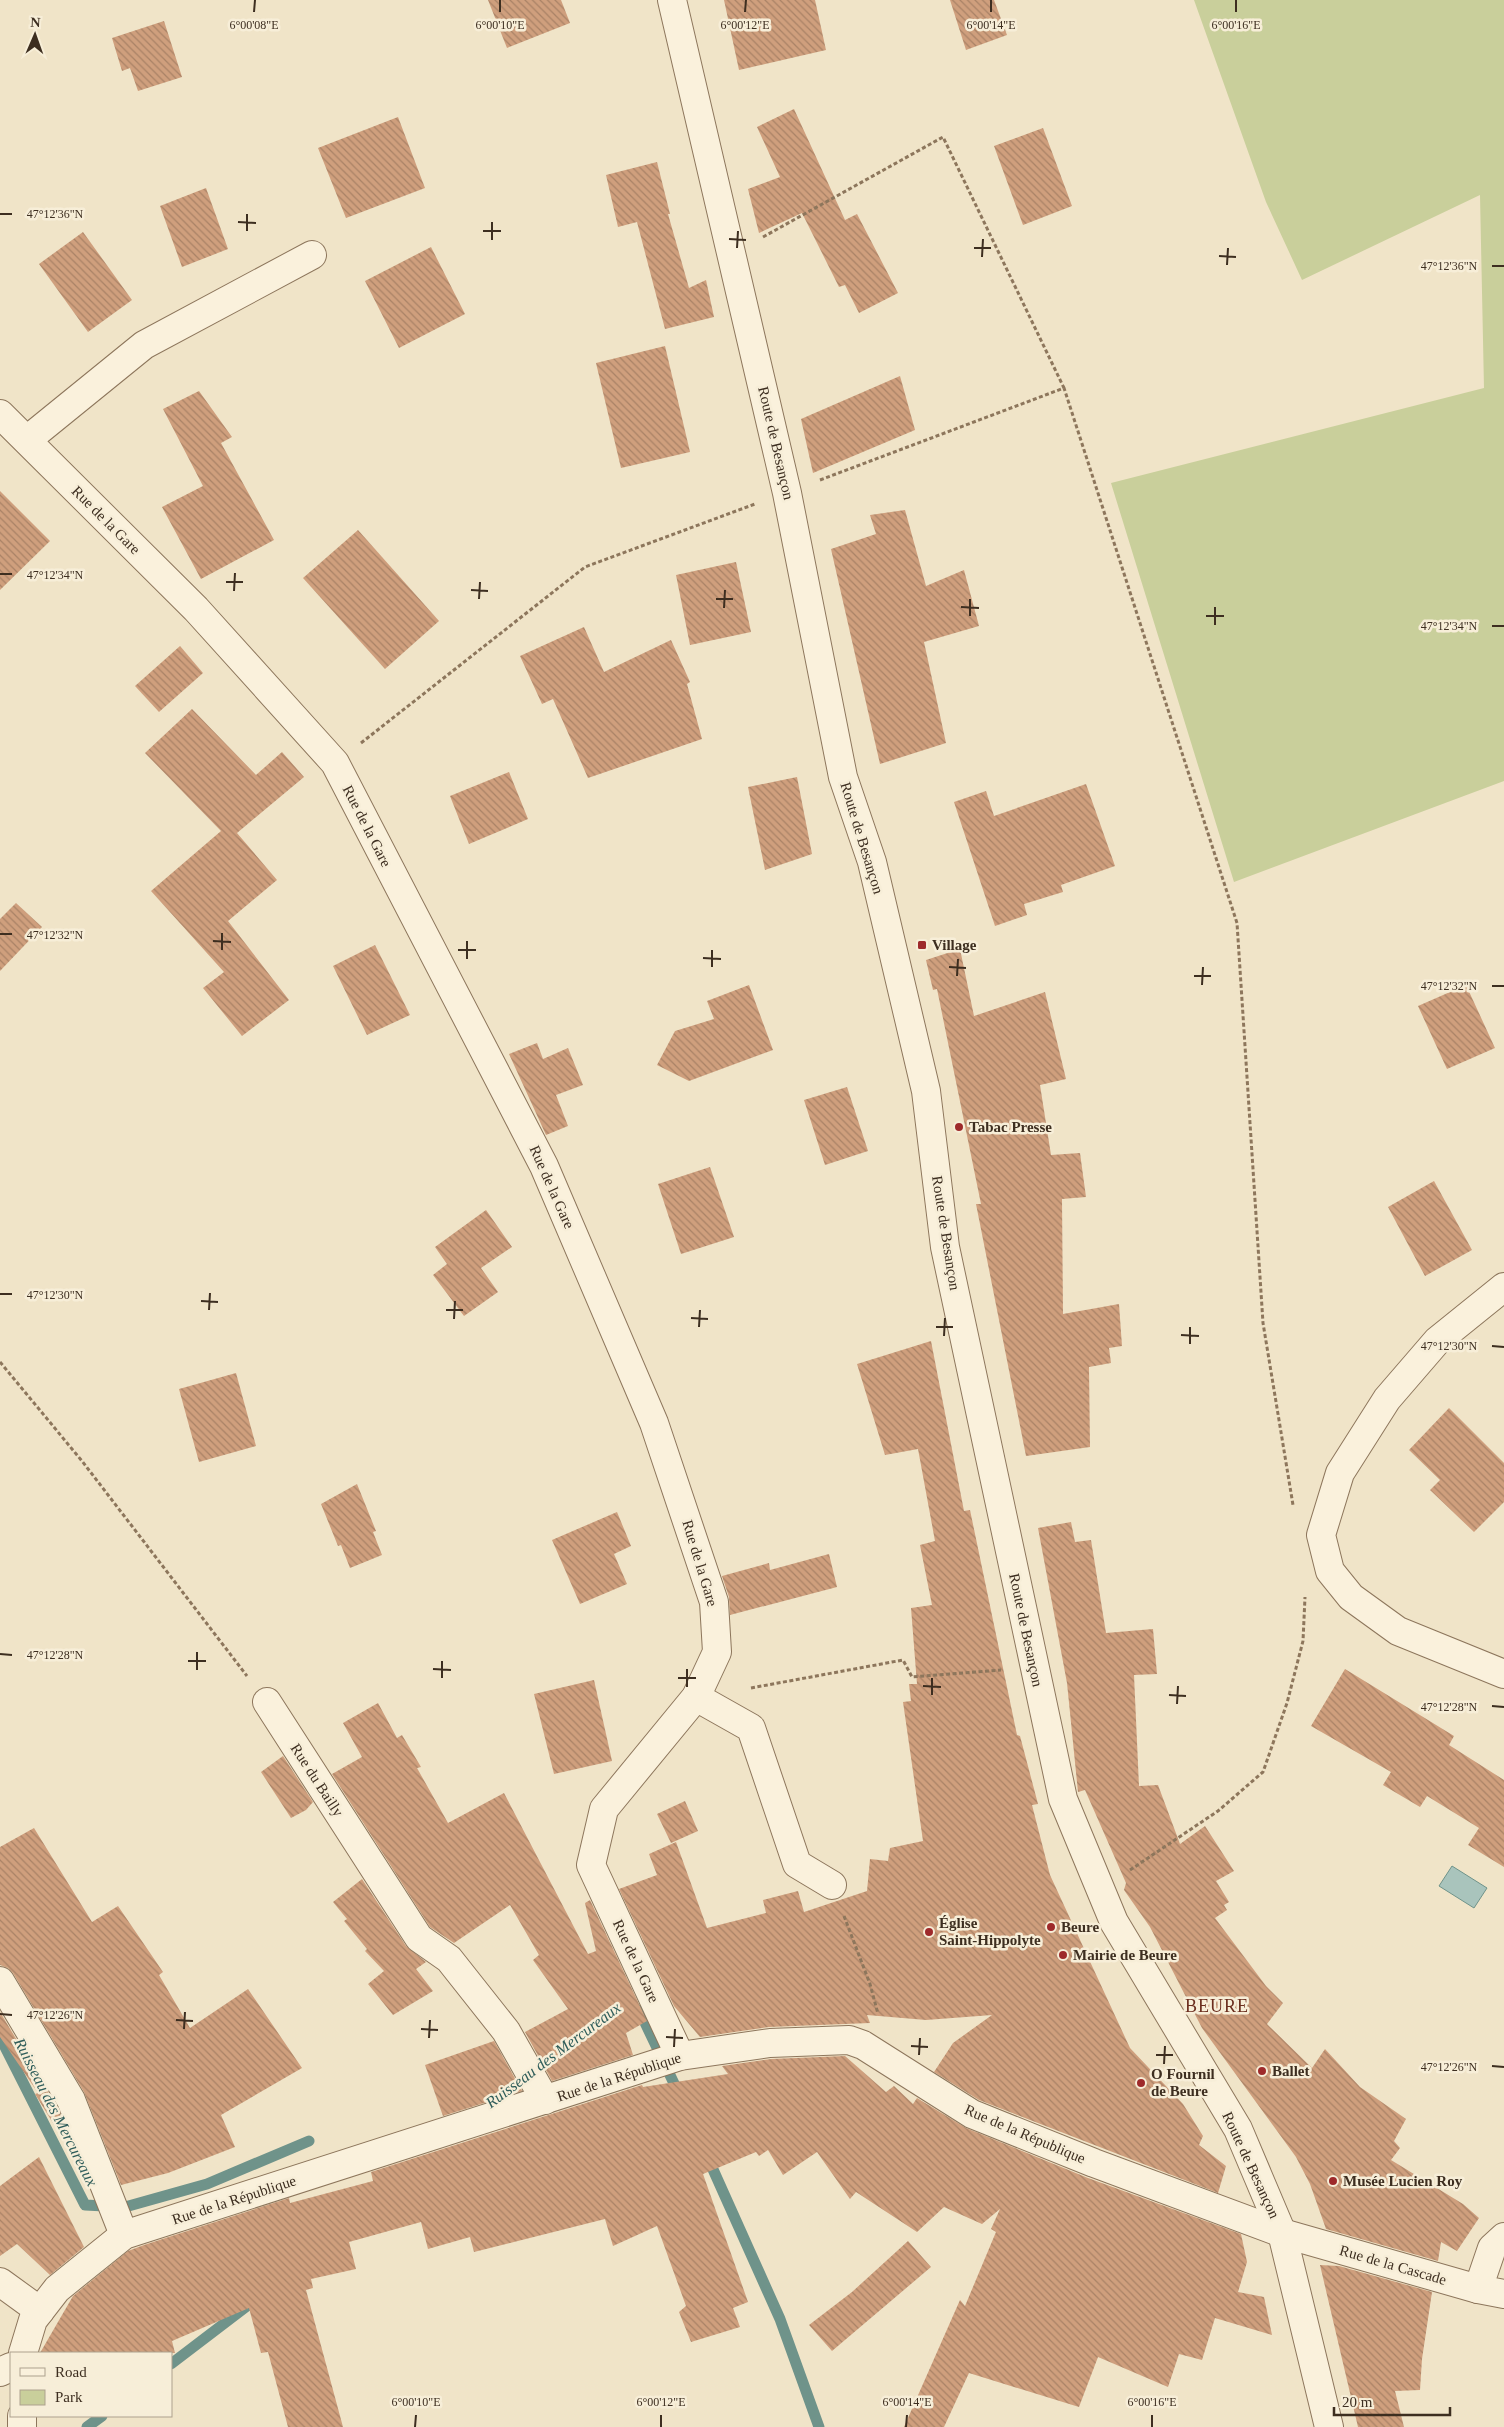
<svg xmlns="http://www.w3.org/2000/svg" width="1504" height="2427" viewBox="0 0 1504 2427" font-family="Georgia,serif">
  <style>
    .green { fill: #c9cf9b }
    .water { fill: #a9c4bc; stroke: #6f938a }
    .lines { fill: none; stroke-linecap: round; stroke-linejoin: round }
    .stream { stroke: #6f938a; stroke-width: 11 }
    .building { fill: url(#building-back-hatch) }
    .minor-casing { stroke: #8d765c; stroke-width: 30 }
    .path { stroke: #8d765c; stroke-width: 3; stroke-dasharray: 4 2.5; stroke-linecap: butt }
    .minor { stroke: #faf1dc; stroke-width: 28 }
    .ticks { fill: none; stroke: #3d2e20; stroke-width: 2 }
    .poi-dot { fill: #9e2a2b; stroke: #f7eed8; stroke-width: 2 }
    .labels { text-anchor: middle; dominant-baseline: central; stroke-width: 5; stroke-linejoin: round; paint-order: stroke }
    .street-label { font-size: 15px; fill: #3d2e20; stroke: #f7eed8 }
    .poi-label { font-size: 15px; font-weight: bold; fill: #3d2e20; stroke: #f7eed8; text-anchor: start }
    .water-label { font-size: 16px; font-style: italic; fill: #2f5d5a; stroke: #f7eed8 }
    .quarter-label { font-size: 18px; letter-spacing: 1px; fill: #6b2e1e; stroke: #f7eed8 }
    .ticks-label { font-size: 12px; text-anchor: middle; fill: #3d2e20; stroke: #f7eed8; stroke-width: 5; stroke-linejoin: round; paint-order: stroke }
  </style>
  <defs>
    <pattern id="building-back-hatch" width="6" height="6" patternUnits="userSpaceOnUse" patternTransform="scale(1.25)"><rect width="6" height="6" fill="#cf9f7d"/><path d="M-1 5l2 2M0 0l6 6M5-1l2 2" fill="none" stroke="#a98266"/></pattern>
  </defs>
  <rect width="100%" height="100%" fill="#f0e4c8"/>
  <path class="green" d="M1194 0H1504V781L1234 882 1111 483 1484 388 1480 195 1302 280 1266 202Z"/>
  <path class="water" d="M1452 1866 1487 1888 1474 1908 1439 1886Z"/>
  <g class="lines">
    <g class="stream">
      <path d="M639 2010 680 2096"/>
      <path d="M0 2037 85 2205 125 2207 207 2184 309 2141"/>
      <path d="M707 2156 780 2319 819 2427"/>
      <path d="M171 2364 251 2303"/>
      <path d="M87 2427 102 2416"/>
    </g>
  </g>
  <g class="building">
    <path d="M488 0H561L570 23 507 48Z"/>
    <path d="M724 0H815L826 50 739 70Z"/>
    <path d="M950 0H994L1007 35 966 50Z"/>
    <path d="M164 21 182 77 138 91 130 68 122 71 112 38Z"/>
    <path d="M794 109 845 220 857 214 898 293 859 313 845 285 839 287 802 213 759 233 748 189 780 177 757 127Z"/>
    <path d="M398 117 425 188 346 218 318 148Z"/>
    <path d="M1043 128 1072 206 1023 225 994 146Z"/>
    <path d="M657 162 670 214H668L689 288 706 280 714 317 665 329 637 222 618 227 606 175Z"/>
    <path d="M206 188 228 249 182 267 160 206Z"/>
    <path d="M83 232 132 300 88 332 39 264Z"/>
    <path d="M431 247 465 314 399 348 365 281Z"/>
    <path d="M665 346 690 452 621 468 596 363Z"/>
    <path d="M900 376 915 430 813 473 801 419Z"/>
    <path d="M199 391 232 437 221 443 274 540 201 579 162 507 203 486 163 409Z"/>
    <path d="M0 491 50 541 0 590Z"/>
    <path d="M905 510 926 586 964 570 979 626 924 642 946 743 880 764 831 549 876 534 870 515Z"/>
    <path d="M358 530 439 621 385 669 303 578Z"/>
    <path d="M736 562 751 632 690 645 676 575Z"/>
    <path d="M584 627 604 672 671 640 690 682 687 684 702 739 588 778 553 699 542 704 520 656Z"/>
    <path d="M180 646 203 673 159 712 135 686Z"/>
    <path d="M192 709 256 775 282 752 304 777 237 833 277 880 228 921 289 1000 242 1036 203 988 224 972 151 891 221 831 145 753Z"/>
    <path d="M509 772 528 819 469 844 450 796Z"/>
    <path d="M797 777 812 854 765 870 748 787Z"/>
    <path d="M1086 784 1115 866 1061 885 1063 892 1024 904 1027 915 995 926 954 802 986 791 994 816Z"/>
    <path d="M16 903 42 927 0 971V919Z"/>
    <path d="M375 945 410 1015 367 1035 333 966Z"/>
    <path d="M960 949 974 1016 1045 992 1066 1079 1040 1085 1051 1155 1080 1153 1086 1197 1062 1199 1063 1314 1119 1304 1122 1346 1109 1348 1111 1363 1089 1367 1090 1447 1026 1456 976 1204H981L937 989 933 990 926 960Z"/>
    <path d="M749 985 773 1050 689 1081 657 1065 675 1031 714 1019 707 1001Z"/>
    <path d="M1466 985 1495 1048 1447 1069 1418 1006Z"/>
    <path d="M537 1043 543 1059 568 1048 583 1085 556 1095 568 1126 546 1135 509 1054Z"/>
    <path d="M847 1087 868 1151 825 1165 804 1100Z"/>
    <path d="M710 1167 734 1237 681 1254 658 1184Z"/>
    <path d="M1434 1181 1472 1250 1425 1276 1388 1207Z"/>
    <path d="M486 1210 512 1247 481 1268 498 1292 464 1316 433 1275 447 1264 435 1247Z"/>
    <path d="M931 1341 964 1511 970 1510 1017 1735 1020 1736 1038 1804 1032 1805 1050 1875 1130 2048 1183 2104 1203 2136 1199 2145 1226 2166 1218 2193 979 2100 934 2072 953 2043 992 2015 926 2020 867 2015 870 2023 769 2027 700 2037 674 2006 619 1889 657 1875 649 1854 676 1842 707 1928 766 1913 763 1900 798 1891 804 1912 867 1891 870 1859 888 1861 890 1848 923 1841 903 1702 911 1701 909 1684H917L911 1608 932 1605 920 1545 935 1541 918 1449 885 1455 857 1364Z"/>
    <path d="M236 1373 256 1446 199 1462 179 1389Z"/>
    <path d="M1449 1408 1504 1463V1502L1474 1532 1430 1490 1440 1480 1409 1450Z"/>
    <path d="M357 1484 376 1531 373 1532 382 1555 350 1568 341 1545 338 1546 321 1504Z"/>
    <path d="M617 1512 631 1546 614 1554 627 1584 580 1604 552 1540Z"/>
    <path d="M1071 1522 1075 1542 1091 1540 1106 1633 1153 1629 1157 1674 1134 1675 1139 1786 1158 1785 1180 1844 1205 1826 1234 1871 1216 1881 1229 1902 1224 1905 1227 1910 1215 1918 1266 1986 1283 2003 1267 2024 1312 2068 1325 2049 1360 2087 1406 2119 1394 2141 1400 2148 1391 2160 1463 2204 1479 2218 1457 2251 1441 2242 1438 2261 1326 2229 1310 2184 1296 2157 1202 2028 1150 1927 1124 1890 1126 1883 1085 1790 1078 1792 1067 1683 1038 1528Z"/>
    <path d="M829 1554 837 1587 730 1615 729 1597 722 1576 769 1563 770 1570Z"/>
    <path d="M1345 1669 1454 1736 1449 1745 1504 1780V1867L1468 1845 1479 1828 1427 1796 1420 1807 1383 1785 1391 1772 1311 1726Z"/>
    <path d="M594 1680 612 1761 554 1774 534 1694Z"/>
    <path d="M378 1703 397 1738 402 1735 421 1767 417 1768 448 1823 504 1793 588 1954 596 1951 585 1903 590 1900 647 2021 626 2033 633 2055 552 2081 525 2032 568 2009 533 1960 539 1955 510 1905 454 1943 430 1927 332 1774 362 1757 343 1723Z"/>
    <path d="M283 1756 313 1802 306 1810 291 1818 261 1772Z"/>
    <path d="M685 1801 698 1831 671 1843 657 1814Z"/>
    <path d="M34 1828 92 1922 118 1906 163 1972 159 1975 190 2028 248 1989 302 2068 221 2115 235 2147 168 2173 121 2185 84 2092 13 1973 8 1968 0 1965V1847Z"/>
    <path d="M362 1879 406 1946 426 1962 416 1969 433 1991 393 2015 368 1984 384 1971 365 1951 367 1949 344 1921 347 1919 333 1902Z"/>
    <path d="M0 2012 57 2107 70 2139 64 2141 35 2094 38 2093 0 2037Z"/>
    <path d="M494 2041 522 2091 443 2116 425 2065Z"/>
    <path d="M845 2056 886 2092 894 2086 913 2104 917 2098 966 2128 1088 2178 1241 2234 1247 2262 1238 2292 1264 2297 1272 2335 1215 2318 1202 2360 1179 2354 1168 2387 1098 2357 1079 2407 969 2373 944 2427H904L960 2300 965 2306 996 2232 991 2229 1000 2209 982 2224 944 2207 917 2232 856 2192 850 2199 817 2152 783 2175 768 2150 759 2156 756 2152 703 2174 748 2302 733 2308 740 2327 691 2342 679 2312 686 2306 657 2226 613 2246 605 2219 474 2252 470 2237 428 2249 421 2222 349 2242 356 2269 311 2279 313 2288 306 2290 343 2427H288L268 2352 261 2353 249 2308 172 2341 175 2353H40L73 2296 128 2251 144 2245 289 2198 290 2203 373 2181 371 2172 642 2085 643 2087 728 2074 722 2066 771 2059Z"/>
    <path d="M39 2157 84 2247 50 2275 17 2244 0 2256V2186Z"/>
    <path d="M908 2241 931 2267 832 2351 809 2325 852 2292Z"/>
    <path d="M1320 2265 1339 2266 1432 2292 1422 2359 1420 2390 1395 2391 1404 2427H1358Z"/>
  </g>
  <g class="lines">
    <g class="minor-casing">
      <g id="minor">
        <path d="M672 0 787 493 843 777 872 862 926 1091 945 1247 1063 1799 1114 1922 1238 2129 1282 2233 1329 2427"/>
        <path d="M0 414 196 609 335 763 544 1166 654 1423 714 1602 717 1652 696 1697 604 1809 591 1865 680 2056"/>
        <path d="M27 440 144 345 312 255"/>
        <path d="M1504 1287 1437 1341 1387 1399 1340 1473 1321 1535 1330 1571 1351 1597 1398 1631 1504 1674"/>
        <path d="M696 1697 751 1728 797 1864 832 1885"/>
        <path d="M267 1702 419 1938 449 1959 506 2031 545 2100"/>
        <path d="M0 1981 71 2100 124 2235"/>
        <path d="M0 2282 40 2311"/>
        <path d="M1478 2289 1492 2248 1504 2237"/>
        <path d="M23 2353 33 2320 57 2289 124 2235 680 2056 770 2043 849 2040 863 2045 972 2114 1094 2163 1282 2233 1478 2289 1504 2294"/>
        <path d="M0 2372 11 2367"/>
        <path d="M22 2416V2427"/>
      </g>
    </g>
    <g class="path">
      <path d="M763 237 943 137 1064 388"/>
      <path d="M820 480 1064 388 1237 923 1263 1323 1293 1505"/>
      <path d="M361 743 585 567 755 504"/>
      <path d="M0 1362 82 1461 247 1676"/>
      <path d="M751 1688 903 1660 912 1677 1001 1670"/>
      <path d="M1130 1870 1218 1811 1263 1772 1287 1703 1303 1641 1305 1597"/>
      <path d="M844 1916 870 1984 878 2014"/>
    </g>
    <use href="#minor" class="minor"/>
  </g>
  <path class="ticks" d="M254 12 255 0M500 12V0M745 12 746 0M991 12V0M1236 12V0M0 214H12M238 222 256 223M247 231V214M483 231H501M729 239 746 240M492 240V222M737 248 738 231M974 248H991M1219 256 1236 257M982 257 983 239M1227 265 1228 248M1492 266H1504M0 574H12M226 582H243M471 590 488 591M234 591 235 573M479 599 480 582M716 599H733M961 607 979 608M724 608 725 590M970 616V599M1206 616H1224M1215 625V607M1492 626H1504M0 934H12M213 941 231 942M222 950V933M458 950H476M703 958 721 959M467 959V941M712 967V950M949 967 966 968M957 976 958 959M1194 976H1211M1202 985 1203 967M1492 986H1504M0 1294H12M201 1301 218 1302M209 1310 210 1293M446 1310H463M691 1318 708 1319M454 1319 455 1301M699 1327 700 1310M936 1327H953M1181 1335 1199 1336M944 1336 945 1318M1190 1344V1327M1492 1346 1504 1347M0 1654 12 1655M188 1661H206M433 1669 451 1670M197 1670V1652M442 1678V1661M678 1678H696M923 1686 941 1687M687 1687V1669M932 1695V1678M1169 1695 1186 1696M1177 1704 1178 1686M1492 1706 1504 1707M0 2014 12 2015M176 2020 193 2021M184 2029 185 2012M421 2029 438 2030M666 2037 683 2038M429 2038 430 2020M911 2046 928 2047M674 2047 675 2029M919 2055 920 2038M1156 2055H1173M1164 2064 1165 2046M1492 2066 1504 2067M415 2427 416 2415M661 2427V2415M906 2427 907 2415M1152 2427V2415"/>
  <g class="poi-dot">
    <rect x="917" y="940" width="10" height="10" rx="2.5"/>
    <circle cx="959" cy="1127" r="5"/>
    <circle cx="1051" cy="1927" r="5"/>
    <circle cx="929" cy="1932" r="5"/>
    <circle cx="1063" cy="1955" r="5"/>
    <circle cx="1262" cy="2071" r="5"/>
    <circle cx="1141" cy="2083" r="5"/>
    <circle cx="1333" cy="2181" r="5"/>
  </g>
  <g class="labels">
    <g class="street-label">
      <text transform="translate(776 443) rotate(77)">Route de Besançon</text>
      <text transform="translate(106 520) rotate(45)">Rue de la Gare</text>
      <text transform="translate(367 826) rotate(63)">Rue de la Gare</text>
      <text transform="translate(862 838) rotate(73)">Route de Besançon</text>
      <text transform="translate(552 1187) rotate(66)">Rue de la Gare</text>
      <text transform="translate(946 1233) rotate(81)">Route de Besançon</text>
      <text transform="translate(700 1563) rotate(73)">Rue de la Gare</text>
      <text transform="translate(1026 1630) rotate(78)">Route de Besançon</text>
      <text transform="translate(317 1780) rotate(57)">Rue du Bailly</text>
      <text transform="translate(636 1961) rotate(65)">Rue de la Gare</text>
      <text transform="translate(619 2077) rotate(-18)">Rue de la République</text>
      <text transform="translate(1025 2134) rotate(23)">Rue de la République</text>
      <text transform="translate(1251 2165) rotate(65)">Route de Besançon</text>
      <text transform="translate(234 2200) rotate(-18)">Rue de la République</text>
      <text transform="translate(1393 2265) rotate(16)">Rue de la Cascade</text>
    </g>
    <g class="poi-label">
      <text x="932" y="945">Village</text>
      <text x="969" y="1127">Tabac Presse</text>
      <text x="939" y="1923">Église<tspan x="939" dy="17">Saint-Hippolyte</tspan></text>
      <text x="1061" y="1927">Beure</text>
      <text x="1073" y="1955">Mairie de Beure</text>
      <text x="1272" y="2071">Ballet</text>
      <text x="1151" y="2074">O Fournil<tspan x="1151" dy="17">de Beure</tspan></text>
      <text x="1343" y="2181">Musée Lucien Roy</text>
    </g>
    <g class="water-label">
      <text transform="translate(553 2055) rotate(-37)">Ruisseau des Mercureaux</text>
      <text transform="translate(56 2112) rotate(63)">Ruisseau des Mercureaux</text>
    </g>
    <g class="quarter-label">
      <text x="1217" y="2006">BEURE</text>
    </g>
  </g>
  <g class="ticks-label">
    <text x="254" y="29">6°00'08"E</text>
    <text x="500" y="29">6°00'10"E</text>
    <text x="745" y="29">6°00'12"E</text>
    <text x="991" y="29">6°00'14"E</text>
    <text x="1236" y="29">6°00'16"E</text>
    <text x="55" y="218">47°12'36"N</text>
    <text x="1449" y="270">47°12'36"N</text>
    <text x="55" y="579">47°12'34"N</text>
    <text x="1449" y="630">47°12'34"N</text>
    <text x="55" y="939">47°12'32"N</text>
    <text x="1449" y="990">47°12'32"N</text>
    <text x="55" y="1299">47°12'30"N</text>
    <text x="1449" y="1350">47°12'30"N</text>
    <text x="55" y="1659">47°12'28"N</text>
    <text x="1449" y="1711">47°12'28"N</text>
    <text x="55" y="2019">47°12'26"N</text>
    <text x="1449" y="2071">47°12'26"N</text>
    <text x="416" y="2406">6°00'10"E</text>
    <text x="661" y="2406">6°00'12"E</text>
    <text x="907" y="2406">6°00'14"E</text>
    <text x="1152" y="2406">6°00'16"E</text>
  </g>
  <rect x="10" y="2352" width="162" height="65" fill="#f7eed8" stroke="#ada18e"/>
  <rect x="20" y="2368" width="25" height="8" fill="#faf1dc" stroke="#ada18e"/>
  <text x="55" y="2377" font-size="15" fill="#3d2e20">Road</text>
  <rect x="20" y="2390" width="25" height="15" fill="#c9cf9b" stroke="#ada18e"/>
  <text x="55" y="2402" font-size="15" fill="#3d2e20">Park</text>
  <g transform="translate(35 35) rotate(2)" stroke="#f7eed8" stroke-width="4" paint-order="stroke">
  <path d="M0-4L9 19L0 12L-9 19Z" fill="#3d2e20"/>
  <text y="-8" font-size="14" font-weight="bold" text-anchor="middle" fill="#3d2e20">N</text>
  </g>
  <path d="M1334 2407v8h116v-8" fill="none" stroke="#3d2e20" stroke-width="2.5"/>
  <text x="1342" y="2407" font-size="15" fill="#3d2e20" stroke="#f7eed8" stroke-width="4" paint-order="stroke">20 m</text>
</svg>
